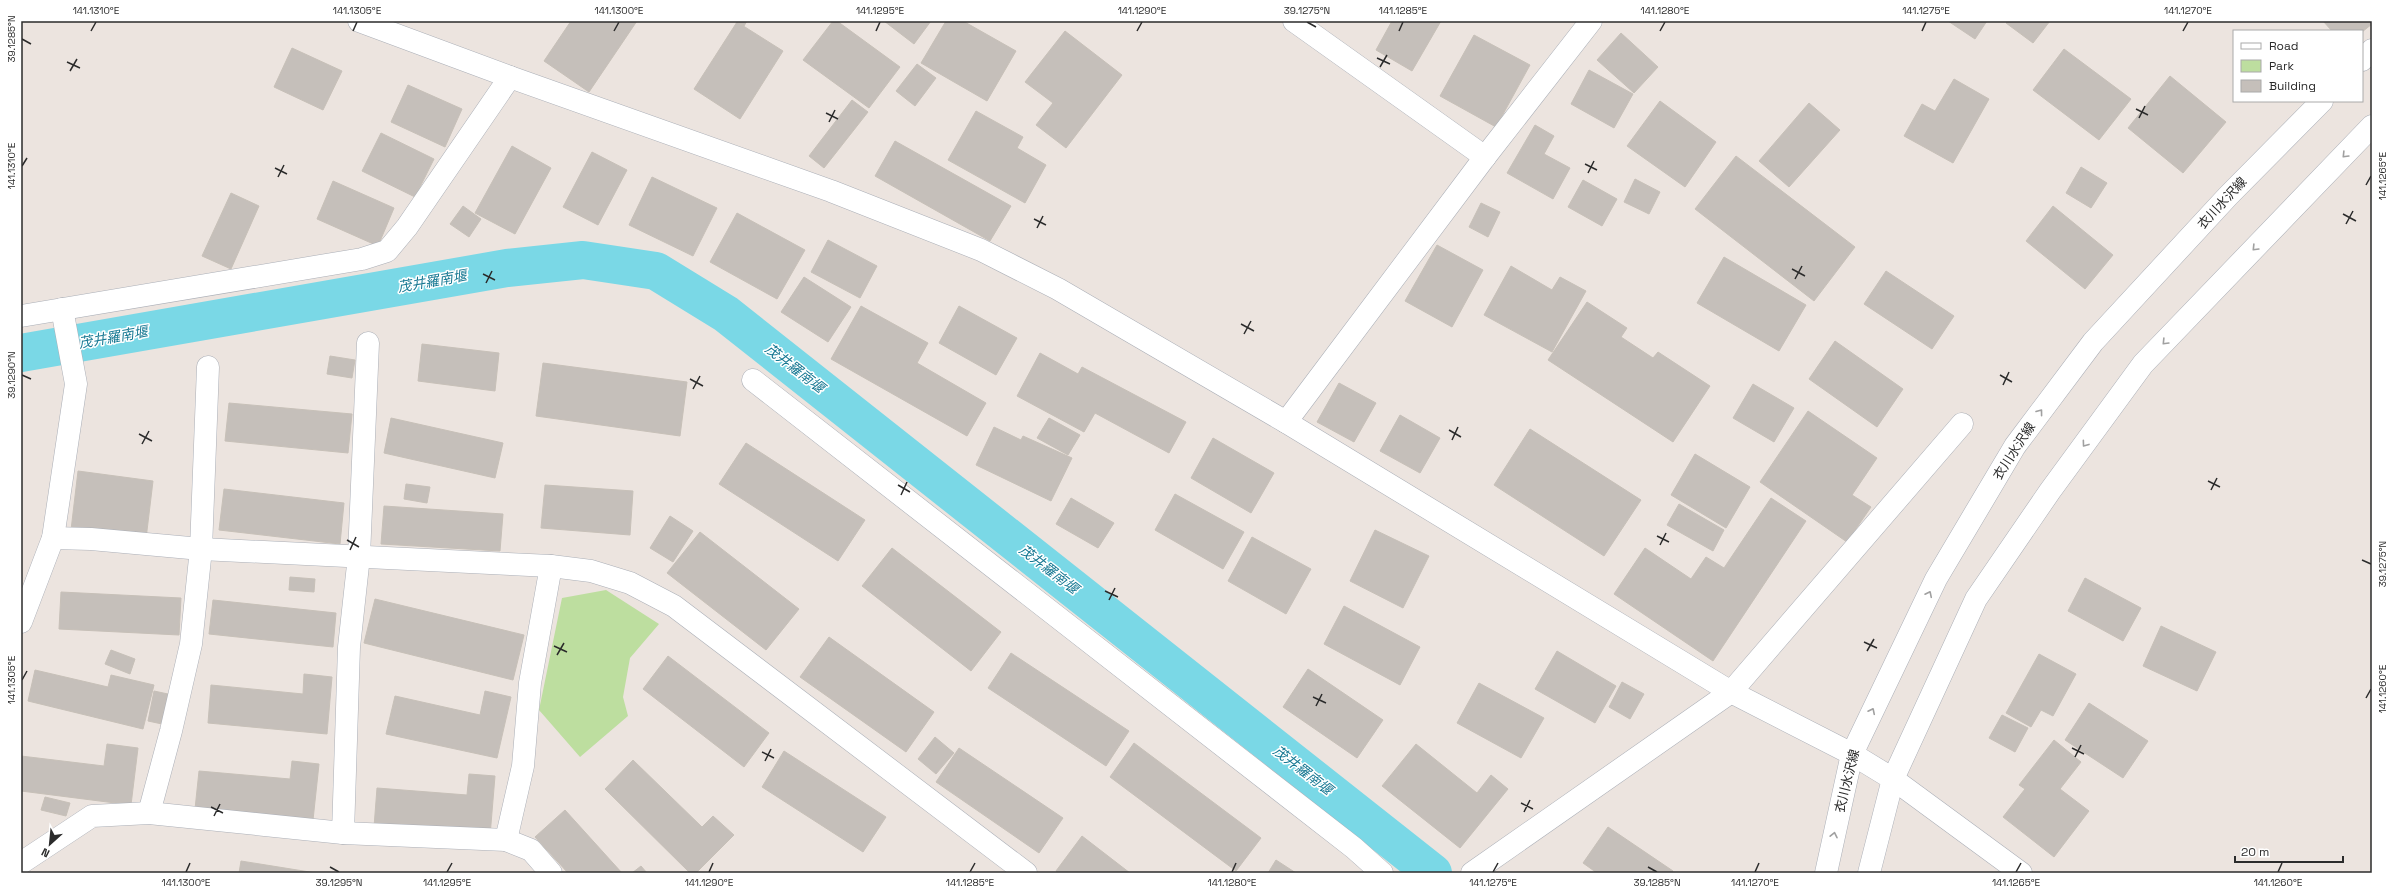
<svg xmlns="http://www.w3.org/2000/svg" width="2393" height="894" viewBox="0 0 2393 894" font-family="'Space Grotesk','Noto Sans JP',sans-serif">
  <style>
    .green { fill: #bdde9f }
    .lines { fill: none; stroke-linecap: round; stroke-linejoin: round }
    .canal { stroke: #7ad8e6; stroke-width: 38 }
    .building { fill: #c5bfba; stroke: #c7c0b8 }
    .street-casing { stroke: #abafb7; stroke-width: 23 }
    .secondary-casing { stroke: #abafb7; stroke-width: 23 }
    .street { stroke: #fff; stroke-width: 22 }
    .secondary { stroke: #fff; stroke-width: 22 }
    .oneway { stroke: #a0a0a0 }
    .ticks { fill: none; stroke: #2b2b2b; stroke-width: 1.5 }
    .labels { text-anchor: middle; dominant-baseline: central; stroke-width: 3; stroke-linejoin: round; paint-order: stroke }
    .street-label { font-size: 13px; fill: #2b2b2b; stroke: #fff }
    .water-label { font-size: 14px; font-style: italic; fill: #187993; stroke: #fff }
    .neatline { fill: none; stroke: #2b2b2b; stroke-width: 1.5 }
    .ticks-label { font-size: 10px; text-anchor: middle; fill: #2b2b2b }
  </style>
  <rect width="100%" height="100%" fill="#ece4df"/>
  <path class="green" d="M606 590 659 624 630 658 623 697 628 716 580 757 539 710 562 598Z"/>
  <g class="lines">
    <path class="canal" d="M21 353 507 268 583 260 656 271 726 314 1433 873"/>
  </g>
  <g class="building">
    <path d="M571 21H637L589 92 544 61Z"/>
    <path d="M737 21H747L744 26Z"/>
    <path d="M833 21H837L900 67 869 108 803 60Z"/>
    <path d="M884 21H931L914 44Z"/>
    <path d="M946 21H963L1016 51 987 101 921 63Z"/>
    <path d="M1392 21H1441L1412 71 1376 50Z"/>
    <path d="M1948 21H1987L1975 39Z"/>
    <path d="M2008 21H2050L2033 43 2006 23Z"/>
    <path d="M2323 21H2372V24L2362 32 2332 31Z"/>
    <path d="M737 22 783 51 740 119 694 89Z"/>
    <path d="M1065 31 1122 75 1066 148 1036 125 1053 103 1025 82Z"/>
    <path d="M1621 33 1658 67 1634 93 1597 60Z"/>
    <path d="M1474 35 1530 65 1496 127 1440 96Z"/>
    <path d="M292 48 342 71 323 110 274 87Z"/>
    <path d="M2064 49 2131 99 2099 140 2033 90Z"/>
    <path d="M917 64 936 78 915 106 896 91Z"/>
    <path d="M1589 70 1633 94 1614 128 1571 104Z"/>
    <path d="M2170 76 2226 122 2183 173 2128 128Z"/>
    <path d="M1954 79 1989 99 1953 163 1904 136 1922 104 1935 111Z"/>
    <path d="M408 85 462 109 445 147 391 122Z"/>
    <path d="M852 100 868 112 824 168 809 156Z"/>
    <path d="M1660 101 1716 142 1685 187 1627 146Z"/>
    <path d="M1809 103 1840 130 1789 187 1759 161Z"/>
    <path d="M976 111 1023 137 1017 148 1046 165 1025 203 948 160Z"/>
    <path d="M1535 125 1554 136 1544 154 1570 168 1553 199 1507 173Z"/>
    <path d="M381 133 434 159 415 197 362 171Z"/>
    <path d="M895 141 1011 206 990 241 875 176Z"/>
    <path d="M512 146 551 168 515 234 475 213Z"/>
    <path d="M592 152 627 170 598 225 563 207Z"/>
    <path d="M1736 156 1855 247 1814 301 1695 209Z"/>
    <path d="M2081 167 2107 183 2091 208 2066 193Z"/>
    <path d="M652 177 717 208 693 256 629 225Z"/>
    <path d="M1635 179 1660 192 1649 214 1624 202Z"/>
    <path d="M1583 180 1617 199 1602 226 1568 207Z"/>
    <path d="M333 181 394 208 378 246 317 219Z"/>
    <path d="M231 193 259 206 231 269 202 256Z"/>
    <path d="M1481 203 1500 212 1488 237 1469 227Z"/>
    <path d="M463 206 481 219 469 237 450 224Z"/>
    <path d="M2053 206 2113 255 2085 289 2026 241Z"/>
    <path d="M737 213 805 250 777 299 710 262Z"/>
    <path d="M828 240 877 266 860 298 811 272Z"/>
    <path d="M1437 245 1483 270 1452 327 1405 301Z"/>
    <path d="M1724 257 1806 305 1779 351 1697 303Z"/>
    <path d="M1511 266 1552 290 1560 277 1586 291 1552 352 1484 315Z"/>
    <path d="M1886 271 1954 316 1932 349 1864 304Z"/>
    <path d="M804 277 851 307 828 342 781 312Z"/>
    <path d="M1587 302 1627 328 1621 337 1653 358 1658 352 1710 386 1673 442 1548 360Z"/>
    <path d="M861 306 928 343 917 363 986 403 967 436 831 359Z"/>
    <path d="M959 306 1017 338 996 375 939 343Z"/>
    <path d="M1835 341 1903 389 1877 427 1809 379Z"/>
    <path d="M422 344 499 353 495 391 418 381Z"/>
    <path d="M1040 353 1078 374 1082 367 1186 422 1169 453 1095 413 1084 432 1017 396Z"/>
    <path d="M330 356 355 360 352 378 327 374Z"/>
    <path d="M543 363 687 382 680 436 536 416Z"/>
    <path d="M1339 383 1376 403 1354 442 1317 422Z"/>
    <path d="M1753 384 1794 408 1774 442 1733 418Z"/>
    <path d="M229 403 352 414 348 453 225 441Z"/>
    <path d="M1808 411 1877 458 1852 495 1871 507 1847 542 1760 482Z"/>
    <path d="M1400 415 1440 438 1420 473 1380 451Z"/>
    <path d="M391 418 503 443 495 478 384 453Z"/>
    <path d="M1049 418 1080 435 1068 455 1037 438Z"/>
    <path d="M994 427 1021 440 1023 436 1072 458 1051 501 976 465Z"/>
    <path d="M1530 429 1641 500 1604 556 1494 485Z"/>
    <path d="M1213 438 1274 473 1251 513 1191 478Z"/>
    <path d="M746 443 865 520 838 561 719 484Z"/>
    <path d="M1695 454 1750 487 1726 528 1671 495Z"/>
    <path d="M78 471 153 481 146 539 71 530Z"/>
    <path d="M406 484 430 487 427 503 404 499Z"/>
    <path d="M545 485 633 491 630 535 541 528Z"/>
    <path d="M224 489 344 503 340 544 219 530Z"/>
    <path d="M1175 494 1244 532 1223 569 1155 530Z"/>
    <path d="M1071 498 1114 523 1098 548 1056 524Z"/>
    <path d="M1771 498 1806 521 1713 661 1614 594 1645 548 1691 579 1706 557 1724 568Z"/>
    <path d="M1679 504 1724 530 1713 551 1667 525Z"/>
    <path d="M384 506 503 514 500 551 381 544Z"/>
    <path d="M670 516 693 531 673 562 650 548Z"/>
    <path d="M1375 530 1429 556 1403 608 1350 581Z"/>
    <path d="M700 532 799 609 766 650 667 573Z"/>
    <path d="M1252 537 1311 569 1286 614 1228 581Z"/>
    <path d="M892 548 1001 632 971 671 862 586Z"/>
    <path d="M290 577 315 579 314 592 289 590Z"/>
    <path d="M2085 578 2141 608 2123 641 2068 611Z"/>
    <path d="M61 592 181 598 179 635 59 629Z"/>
    <path d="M375 599 524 635 513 680 364 643Z"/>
    <path d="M213 600 336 613 333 647 209 634Z"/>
    <path d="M1344 606 1420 647 1400 685 1324 644Z"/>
    <path d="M2161 626 2216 652 2197 691 2143 666Z"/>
    <path d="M829 637 934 712 906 752 800 677Z"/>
    <path d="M111 650 135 659 130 674 105 664Z"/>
    <path d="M1557 651 1616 686 1595 723 1535 689Z"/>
    <path d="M1011 653 1129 731 1106 766 988 688Z"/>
    <path d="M2039 654 2076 674 2053 716 2041 710 2031 727 2006 713Z"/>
    <path d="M668 656 769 733 744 767 643 689Z"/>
    <path d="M1308 669 1383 720 1357 758 1283 707Z"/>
    <path d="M35 670 108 687 111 675 154 685 143 729 28 701Z"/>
    <path d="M304 674 332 677 327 734 208 723 211 685 303 694Z"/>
    <path d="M1622 682 1644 694 1630 719 1609 707Z"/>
    <path d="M1479 683 1544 718 1521 758 1457 723Z"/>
    <path d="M154 691 168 694 162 724 148 721Z"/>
    <path d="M485 691 511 697 497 758 386 734 395 696 480 715Z"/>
    <path d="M2089 703 2148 741 2123 778 2065 740Z"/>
    <path d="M2002 715 2028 728 2015 752 1989 738Z"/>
    <path d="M935 737 954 753 936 774 918 759Z"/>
    <path d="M2054 740 2081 762 2060 789 2089 811 2054 857 2003 817 2025 789 2019 785Z"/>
    <path d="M1134 743 1261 838 1236 871 1110 777Z"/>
    <path d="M107 744 138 748 131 805 21 791V756L104 766Z"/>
    <path d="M1416 744 1477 793 1491 775 1508 789 1460 848 1382 786Z"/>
    <path d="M959 748 1063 818 1039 853 936 782Z"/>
    <path d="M784 751 886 817 863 852 762 787Z"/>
    <path d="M633 760 702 827 713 816 734 835 696 873H690L605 789Z"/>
    <path d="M292 761 319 764 313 820 195 809 199 771 290 779Z"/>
    <path d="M469 774 495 776 490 836 374 827 377 788 467 795Z"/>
    <path d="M45 797 70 803 66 816 41 810Z"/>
    <path d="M565 810 622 873H568L535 837Z"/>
    <path d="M1608 827 1673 871 1672 873H1597L1583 863Z"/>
    <path d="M1082 836 1130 873H1059L1056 871Z"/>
    <path d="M1276 860 1296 873H1268Z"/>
    <path d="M241 861 316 873H239Z"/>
    <path d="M641 866 647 873H632Z"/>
  </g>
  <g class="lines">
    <g class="street-casing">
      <g id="street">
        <path d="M1294 21 1485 157"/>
        <path d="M21 316 362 259 387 251 407 227 510 77"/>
        <path d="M753 380 1354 848 1382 873"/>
        <path d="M1286 422 1485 157 1591 21"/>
        <path d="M53 538 91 539 201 549 551 566 591 571 630 583 674 606 1026 873"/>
        <path d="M21 622 53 538 76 384 62 309"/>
        <path d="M1731 692 1852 754 1893 779 2021 873"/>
        <path d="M149 813 171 731 191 644 201 549 208 367"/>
        <path d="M343 833 349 647 359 556 368 343"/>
        <path d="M506 840 523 766 530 683 551 566"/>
        <path d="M21 863 92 816 149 813 343 833 506 840 531 850 551 873"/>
      </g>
    </g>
    <g class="secondary-casing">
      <g id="secondary">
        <path d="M359 21 510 77 831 191 981 250 1058 289 1286 422 1731 692"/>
        <path d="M2362 60 2372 50"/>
        <path d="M1472 873 1731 692 1962 424"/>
        <path d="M1826 873 1852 754 1936 579 2015 446 2093 342 2228 196 2322 101"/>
        <path d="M1869 873 1893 779 1976 599 2050 491 2143 364 2372 126"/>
      </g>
    </g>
    <use href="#street" class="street"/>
    <use href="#secondary" class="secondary"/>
  </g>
  <defs><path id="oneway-chevron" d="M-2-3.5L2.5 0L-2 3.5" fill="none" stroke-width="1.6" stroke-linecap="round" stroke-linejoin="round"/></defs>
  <g class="oneway">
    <use href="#oneway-chevron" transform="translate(2345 155) rotate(134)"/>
    <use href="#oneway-chevron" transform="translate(2255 248) rotate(134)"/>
    <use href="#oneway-chevron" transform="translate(2165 342) rotate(134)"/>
    <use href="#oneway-chevron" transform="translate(2040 412) rotate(-53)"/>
    <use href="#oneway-chevron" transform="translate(2085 444) rotate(126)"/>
    <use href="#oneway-chevron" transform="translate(1929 594) rotate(-64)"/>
    <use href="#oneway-chevron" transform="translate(1872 711) rotate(-64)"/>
    <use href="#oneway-chevron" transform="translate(1834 835) rotate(-78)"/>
  </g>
  <path class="ticks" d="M1307 22 1316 27M91 31 96 22M353 31 357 22M614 31 619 22M876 31 880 22M1137 31 1142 22M1399 31 1403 22M1660 31 1665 22M1922 31 1926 22M2183 31 2188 22M22 39 31 44M1377 58 1390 64M67 62 80 68M1380 67 1387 55M70 71 77 59M2136 109 2148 115M826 113 838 119M2139 118 2145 106M829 122 835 110M1585 164 1597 170M22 166 27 158M275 168 287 174M1588 173 1594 161M278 177 284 165M2366 185 2371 176M2343 214 2356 221M1034 219 1046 225M2346 224 2353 211M1037 228 1043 216M1792 269 1805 276M483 274 495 280M1795 279 1802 266M486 283 492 271M1241 324 1254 331M1244 334 1251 321M22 375 31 379M2000 375 2012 382M690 379 703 386M2003 385 2009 372M693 389 700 376M1449 430 1461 437M139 434 152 441M1452 440 1458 427M142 444 149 431M2208 481 2220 487M898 485 910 492M2211 490 2217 478M901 495 907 482M1657 536 1669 542M347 540 359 547M1660 545 1666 533M350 550 356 537M2362 560 2371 564M1105 591 1118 597M1109 600 1115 588M1864 642 1877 648M554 646 567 652M1867 651 1874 639M557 655 564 643M22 680 27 671M1313 697 1326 703M2366 698 2371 689M1316 706 1322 694M2072 748 2084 754M762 752 774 758M2075 757 2081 745M765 761 771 749M1521 803 1533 809M211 807 223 813M1524 812 1530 800M214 816 220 804M330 867 339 872M1648 867 1657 872M186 872 190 863M447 872 452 863M709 872 713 863M970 872 975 863M1232 872 1236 863M1493 872 1498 863M1755 872 1759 863M2016 872 2021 863M2278 872 2282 863"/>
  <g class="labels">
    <g class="street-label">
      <text transform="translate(2222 203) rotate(-47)">衣川水沢線</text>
      <text transform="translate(2014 451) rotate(-57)">衣川水沢線</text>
      <text transform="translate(1847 781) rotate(-76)">衣川水沢線</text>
    </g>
    <g class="water-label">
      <text transform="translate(432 281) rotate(-10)">茂井羅南堰</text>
      <text transform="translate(113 337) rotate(-10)">茂井羅南堰</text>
      <text transform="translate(795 368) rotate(38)">茂井羅南堰</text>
      <text transform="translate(1049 569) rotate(38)">茂井羅南堰</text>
      <text transform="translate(1303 770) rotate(38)">茂井羅南堰</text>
    </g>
  </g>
  <rect width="2393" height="894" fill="none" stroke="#ffffff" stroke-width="44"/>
  <rect x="2233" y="30" width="130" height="72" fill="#ffffff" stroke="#aaaaaa"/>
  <rect x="2241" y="43" width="20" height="6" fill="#ffffff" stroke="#aaaaaa"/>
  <text x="2269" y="50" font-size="12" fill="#2b2b2b">Road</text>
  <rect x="2241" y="60" width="20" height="12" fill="#bdde9f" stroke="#aaaaaa"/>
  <text x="2269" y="70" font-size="12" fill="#2b2b2b">Park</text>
  <rect x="2241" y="80" width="20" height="12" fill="#c5bfba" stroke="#aaaaaa"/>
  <text x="2269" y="90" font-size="12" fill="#2b2b2b">Building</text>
  <g transform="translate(50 844) rotate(207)" stroke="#ffffff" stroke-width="3" paint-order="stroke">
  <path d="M0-3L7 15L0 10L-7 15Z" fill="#2b2b2b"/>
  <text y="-6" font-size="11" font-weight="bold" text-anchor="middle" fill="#2b2b2b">N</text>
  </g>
  <path d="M2235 856v6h108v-6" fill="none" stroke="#2b2b2b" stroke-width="2"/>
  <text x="2241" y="856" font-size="12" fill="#2b2b2b" stroke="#ffffff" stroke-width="3" paint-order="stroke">20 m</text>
  <rect x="22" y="22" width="2349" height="850" class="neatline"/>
  <g class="ticks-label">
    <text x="96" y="14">141.1310°E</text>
    <text x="357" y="14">141.1305°E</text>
    <text x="619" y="14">141.1300°E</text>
    <text x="880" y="14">141.1295°E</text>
    <text x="1142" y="14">141.1290°E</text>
    <text x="1307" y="14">39.1275°N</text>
    <text x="1403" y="14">141.1285°E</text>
    <text x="1665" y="14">141.1280°E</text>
    <text x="1926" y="14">141.1275°E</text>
    <text x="2188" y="14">141.1270°E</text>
    <text transform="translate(11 39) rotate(-90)" y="4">39.1285°N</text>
    <text transform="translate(11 166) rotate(-90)" y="4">141.1310°E</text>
    <text transform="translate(2382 176) rotate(-90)" y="4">141.1265°E</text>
    <text transform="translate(11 375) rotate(-90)" y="4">39.1290°N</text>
    <text transform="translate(2382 564) rotate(-90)" y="4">39.1275°N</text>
    <text transform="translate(11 680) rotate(-90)" y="4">141.1305°E</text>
    <text transform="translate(2382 689) rotate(-90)" y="4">141.1260°E</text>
    <text x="186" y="886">141.1300°E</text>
    <text x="339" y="886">39.1295°N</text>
    <text x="447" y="886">141.1295°E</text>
    <text x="709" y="886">141.1290°E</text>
    <text x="970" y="886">141.1285°E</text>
    <text x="1232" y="886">141.1280°E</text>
    <text x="1493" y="886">141.1275°E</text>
    <text x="1657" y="886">39.1285°N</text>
    <text x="1755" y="886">141.1270°E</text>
    <text x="2016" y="886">141.1265°E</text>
    <text x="2278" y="886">141.1260°E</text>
  </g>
</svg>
